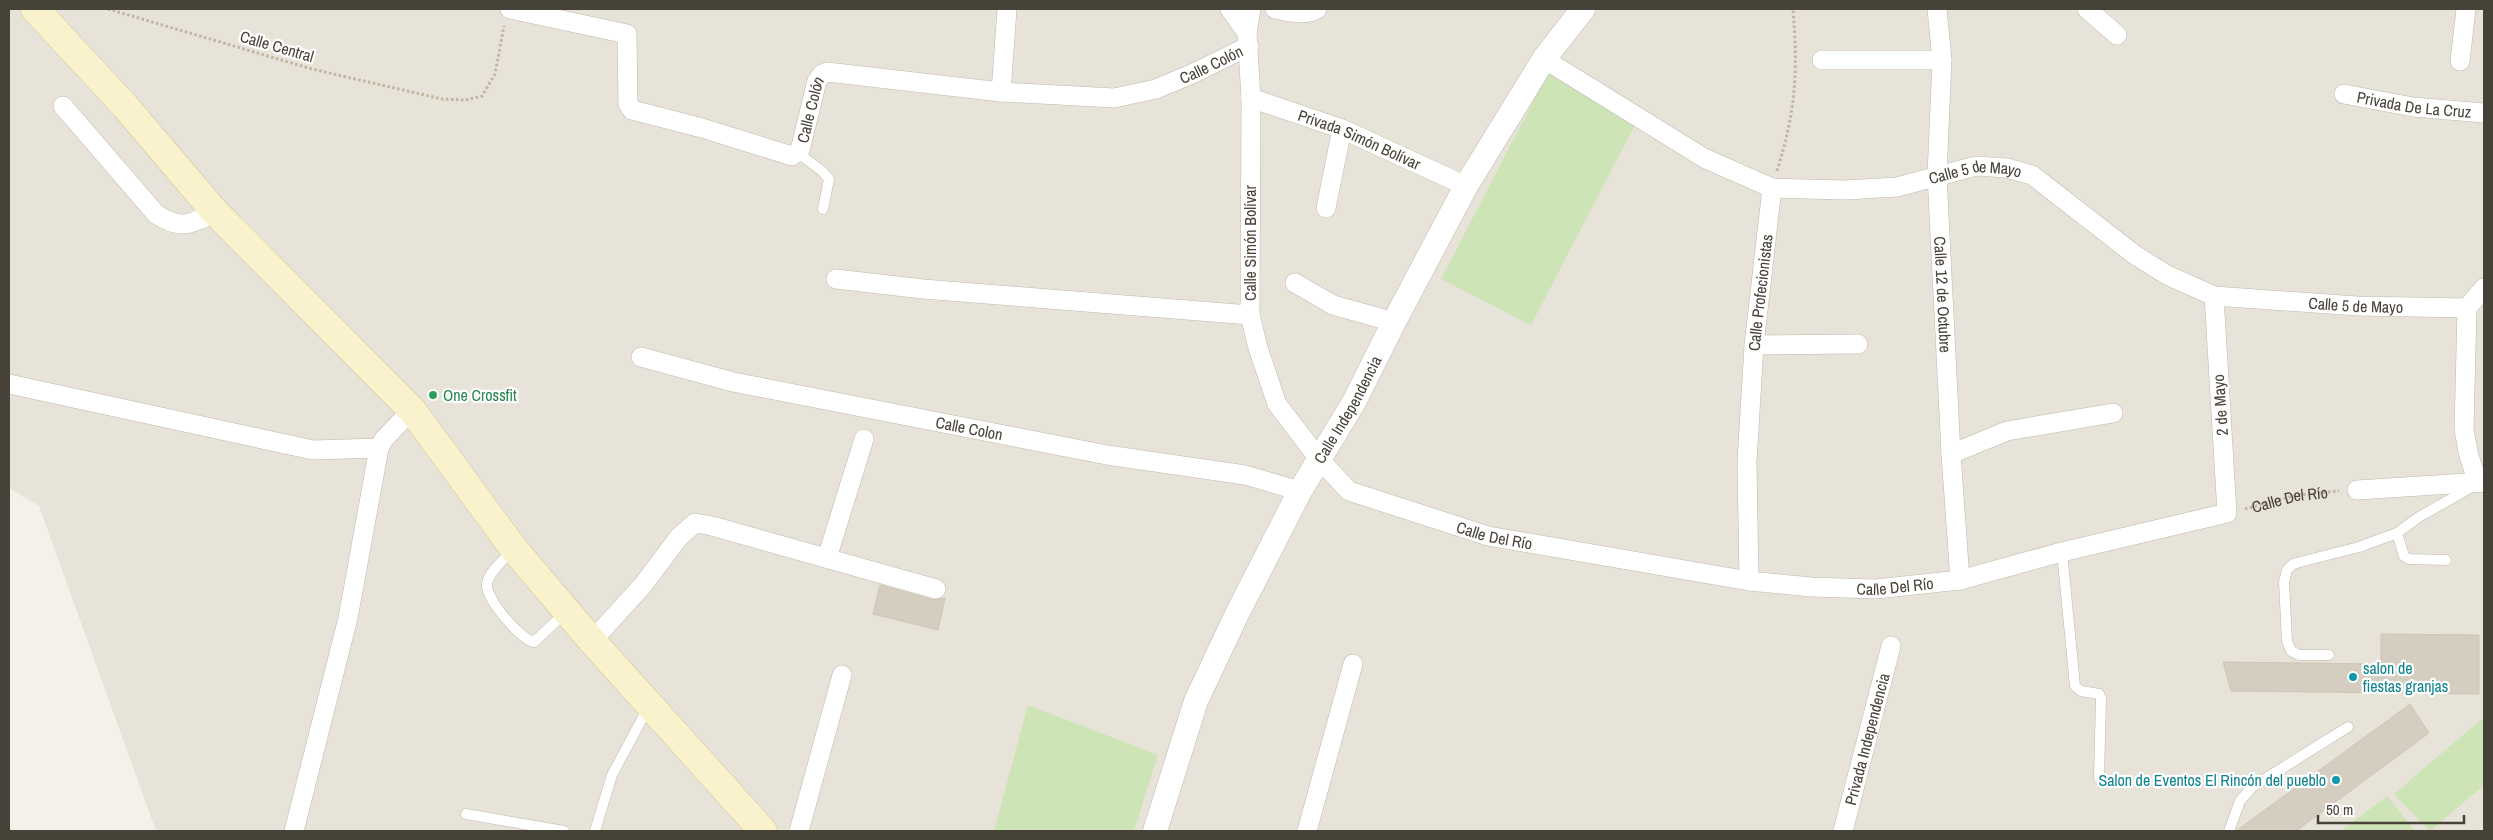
<svg xmlns="http://www.w3.org/2000/svg" width="2493" height="840" viewBox="0 0 2493 840" font-family="'Archivo Narrow',sans-serif">
  <style>
    .residential { fill: #e7e3d8 }
    .green { fill: #cce4b6 }
    .building { fill: #d4cdc0; stroke: #cec6b4 }
    .lines { fill: none; stroke-linecap: round; stroke-linejoin: round }
    .service-casing { stroke: #beb9ad; stroke-width: 11 }
    .minor-casing { stroke: #beb9ad; stroke-width: 20 }
    .tertiary-casing { stroke: #beb9ad; stroke-width: 25 }
    .secondary-casing { stroke: #cfc69d; stroke-width: 29 }
    .path { stroke: #bfb69f; stroke-width: 3; stroke-dasharray: 2.5 2.5; stroke-linecap: butt }
    .service { stroke: #fff; stroke-width: 10 }
    .minor { stroke: #fff; stroke-width: 19 }
    .tertiary { stroke: #fff; stroke-width: 24 }
    .secondary { stroke: #faf2cd; stroke-width: 28 }
    .leisure-dot { fill: #2e9e5b; stroke: #fff; stroke-width: 2 }
    .culture-dot { fill: #0f9aa8; stroke: #fff; stroke-width: 2 }
    .labels { text-anchor: middle; dominant-baseline: central; stroke-width: 4.5; stroke-linejoin: round; paint-order: stroke }
    .street-label { font-size: 16px; fill: #474238; stroke: #fff }
    .leisure-label { font-size: 16px; fill: #27864d; stroke: #fff; text-anchor: start }
    .culture-label { font-size: 16px; fill: #0d838f; stroke: #fff; text-anchor: start }
  </style>
  <rect width="100%" height="100%" fill="#f3f1ea"/>
  <path class="residential" d="M9 9H2484V831H156L39 506 9 488Z"/>
  <g class="green">
    <path d="M1548 73 1638 119 1531 325 1441 279Z"/>
    <path d="M1028 705 1158 755 1134 831H994Z"/>
    <path d="M2484 717V785L2430 831 2394 794Z"/>
    <path d="M2387 796 2415 831H2341Z"/>
  </g>
  <g class="building">
    <path d="M880 585 933 600 945 598 938 630 873 614Z"/>
    <path d="M2381 634 2479 635V694L2231 691 2223 662 2381 664Z"/>
    <path d="M2410 704 2429 733 2296 831H2236Z"/>
  </g>
  <g class="lines">
    <g class="service-casing">
      <g id="service">
        <path d="M798 153 822 171 829 179 823 209"/>
        <path d="M2397 533 2404 556 2409 559 2446 560"/>
        <path d="M512 550C505 559 488 572 487 584 485 598 520 639 534 642L566 612"/>
        <path d="M2062 552 2075 686 2081 691 2099 694 2101 698 2099 778"/>
        <path d="M2329 655H2299L2291 651 2287 641 2284 582 2287 570 2293 564 2304 561 2359 547 2397 533 2419 517 2475 485"/>
        <path d="M466 814 564 831"/>
        <path d="M595 831 612 775 649 706"/>
        <path d="M2229 831 2240 801 2252 787 2348 727"/>
      </g>
    </g>
    <g class="minor-casing">
      <g id="minor">
        <path id="s2" d="M510 9 627 34 628 104 632 110 702 128 792 156 800 150 817 81 822 74 827 72 1001 92 1114 98 1156 89 1194 73 1249 46"/>
        <path d="M1230 9 1247 33"/>
        <path id="s3" d="M1251 9 1247 33 1251 98 1250 315 1258 348 1277 404 1319 459 1349 491 1488 536 1749 581 1811 587 1876 589 1960 580 2062 552 2227 513 2214 296"/>
        <path d="M1275 9C1288 12 1305 16 1317 9"/>
        <path id="s4" d="M1937 9 1942 60 1937 175 1951 454 1960 580"/>
        <path d="M2087 9 2117 35"/>
        <path id="s5" d="M1544 59 1704 158 1772 188 1845 190 1897 187 1976 166 2007 168 2032 175 2135 255 2167 275 2214 296 2357 306 2467 308 2484 288"/>
        <path d="M1822 60H1942"/>
        <path d="M2460 61 2466 9"/>
        <path d="M1001 92 1007 9"/>
        <path id="s6" d="M2344 94 2413 107 2484 113"/>
        <path id="s7" d="M1251 98 1342 129 1466 186"/>
        <path d="M63 106 156 214C180 230 190 225 215 212"/>
        <path d="M1326 208 1342 129"/>
        <path d="M836 279 923 289 1250 315"/>
        <path d="M1295 283 1333 305 1394 322"/>
        <path d="M2467 308 2464 430 2469 456 2478 483"/>
        <path d="M1754 345 1858 344"/>
        <path id="s8" d="M641 357 733 382 1107 455 1245 475 1300 491"/>
        <path d="M9 384 313 450 379 448 384 439 412 410"/>
        <path d="M1951 454 2007 431 2113 413"/>
        <path d="M2357 490 2484 482"/>
        <path d="M827 558 864 439"/>
        <path id="s9" d="M1749 581 1747 462 1754 345 1772 188"/>
        <path d="M592 641 643 585 679 537 695 523 712 526 936 589"/>
        <path d="M294 831 348 618 379 448"/>
        <path d="M799 831 842 675"/>
        <path d="M1307 831 1353 664"/>
        <path id="s10" d="M1843 831 1891 646"/>
      </g>
    </g>
    <g class="tertiary-casing">
      <g id="tertiary">
        <path id="s11" d="M1155 831 1196 701 1237 614 1300 491 1354 402 1394 322 1466 186 1544 59 1583 9"/>
      </g>
    </g>
    <g class="secondary-casing">
      <path id="secondary" d="M35 9 125 106 215 212 412 410 514 549 592 641 763 831"/>
    </g>
    <g class="path">
      <path d="M108 9 312 69 442 99 465 100 482 96 495 74 504 26"/>
      <path d="M1777 171C1796 110 1798 72 1793 9"/>
      <path id="s1" d="M2245 509 2297 495 2339 491"/>
    </g>
    <use href="#service" class="service"/>
    <use href="#minor" class="minor"/>
    <use href="#tertiary" class="tertiary"/>
    <use href="#secondary" class="secondary"/>
  </g>
  <circle class="leisure-dot" cx="433" cy="395" r="5"/>
  <g class="culture-dot">
    <circle cx="2353" cy="677" r="5"/>
    <circle cx="2336" cy="780" r="5"/>
  </g>
  <g class="labels">
    <g class="street-label">
      <text transform="translate(277 46) rotate(16)">Calle Central</text>
      <text stroke="none"><textPath href="#s2" startOffset="850">Calle Colón</textPath></text>
      <text stroke="none"><textPath href="#s6" startOffset="71">Privada De La Cruz</textPath></text>
      <text stroke="none"><textPath href="#s2" startOffset="415">Calle Colón</textPath></text>
      <text stroke="none"><textPath href="#s7" startOffset="116">Privada Simón Bolívar</textPath></text>
      <text stroke="none"><textPath href="#s5" startOffset="468">Calle 5 de Mayo</textPath></text>
      <text transform="translate(1250 243) rotate(-90)">Calle Simón Bolívar</text>
      <text stroke="none"><textPath href="#s9" startOffset="289">Calle Profecionistas</textPath></text>
      <text stroke="none"><textPath href="#s4" startOffset="286">Calle 12 de Octubre</textPath></text>
      <text stroke="none"><textPath href="#s5" startOffset="888">Calle 5 de Mayo</textPath></text>
      <text transform="translate(2220 405) rotate(-94)">2 de Mayo</text>
      <text stroke="none"><textPath href="#s11" startOffset="465">Calle Independencia</textPath></text>
      <text stroke="none"><textPath href="#s8" startOffset="336">Calle Colon</textPath></text>
      <text stroke="none"><textPath href="#s1" startOffset="46">Calle Del Río</textPath></text>
      <text stroke="none"><textPath href="#s3" startOffset="665">Calle Del Río</textPath></text>
      <text stroke="none"><textPath href="#s3" startOffset="1070">Calle Del Río</textPath></text>
      <text stroke="none"><textPath href="#s10" startOffset="95">Privada Independencia</textPath></text>
    </g>
    <g class="leisure-label">
      <text x="443" y="395">One Crossfit</text>
    </g>
    <g class="culture-label">
      <text x="2363" y="668">salon de<tspan x="2363" dy="18">fiestas granjas</tspan></text>
      <text x="2326" y="780" text-anchor="end">Salon de Eventos El Rincón del pueblo</text>
    </g>
  </g>
  <rect width="2493" height="840" fill="none" stroke="#474238" stroke-width="20"/>
  <path d="M2318 815v8h146v-8" fill="none" stroke="#474238" stroke-width="2.5"/>
  <text x="2326" y="815" font-size="15" fill="#474238" stroke="#ffffff" stroke-width="4" paint-order="stroke">50 m</text>
</svg>
